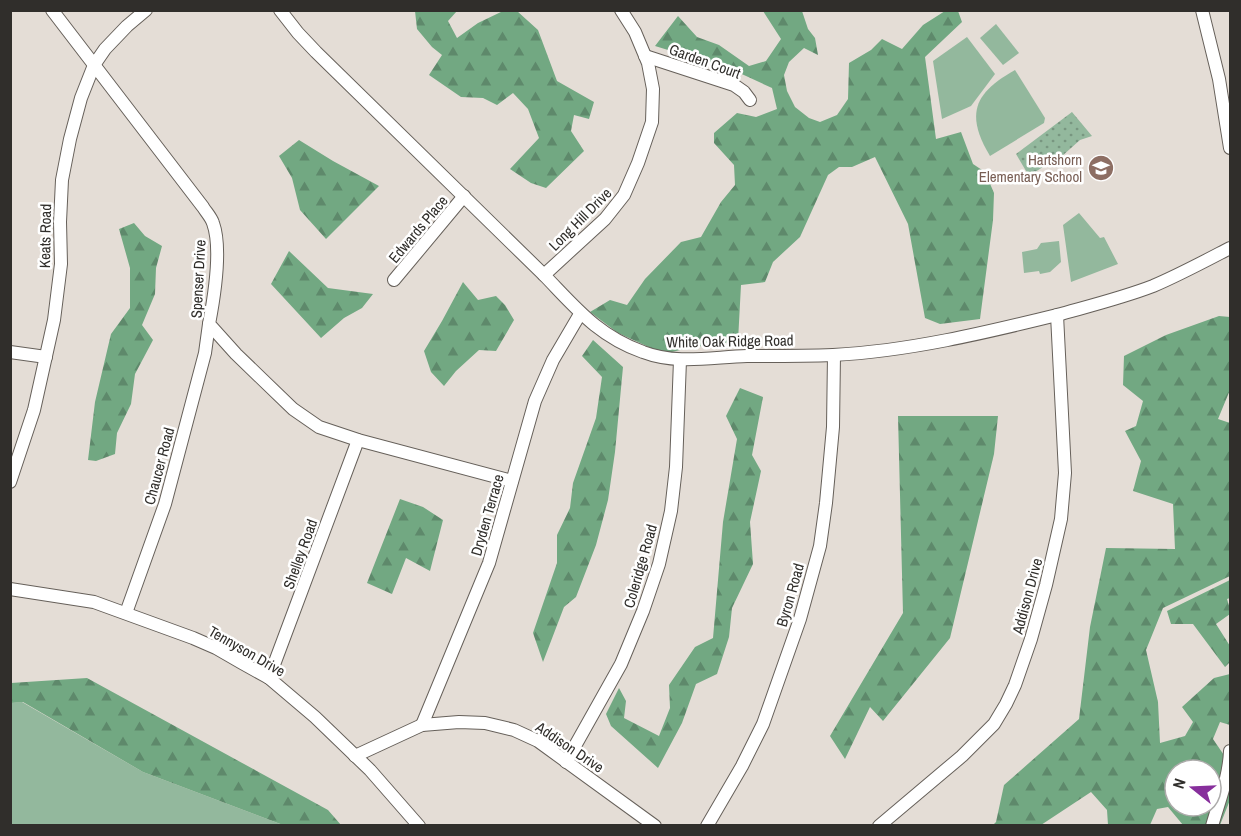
<svg xmlns="http://www.w3.org/2000/svg" width="1241" height="836" viewBox="0 0 1241 836" font-family="'Archivo Narrow',sans-serif">
  <style>
    .green { fill: #93b89d }
    .forest { fill: url(#forest-firs); fill-rule: evenodd }
    .garden { fill: url(#garden-dots) }
    .lines { fill: none; stroke-linecap: round; stroke-linejoin: round }
    .minor-casing { stroke: #66605a; stroke-width: 14 }
    .minor { stroke: #fff; stroke-width: 12 }
    .labels { text-anchor: middle; dominant-baseline: central; stroke-width: 5; stroke-linejoin: round; paint-order: stroke }
    .street-label { font-size: 15px; fill: #302e2b; stroke: #fff }
    .education-label { font-size: 15px; fill: #785e54; stroke: #fff; text-anchor: end }
  </style>
  <defs>
    <pattern id="forest-firs" width="22" height="20" patternUnits="userSpaceOnUse" patternTransform="scale(1.5)"><rect width="22" height="20" fill="#72a882"/><path d="M5 1l3.5 6h-7zM16 11l3.5 6h-7z" fill="#5e896b"/></pattern>
    <pattern id="garden-dots" width="8" height="8" patternUnits="userSpaceOnUse" patternTransform="scale(1.5)"><rect width="8" height="8" fill="#93b89d"/><path d="M2 2h.1M6 6h.1" fill="none" stroke="#789680" stroke-width="1.8" stroke-linecap="round"/></pattern>
  </defs>
  <rect width="100%" height="100%" fill="#e4ddd6"/>
  <g class="green">
    <path d="M996 24 1019 53 1003 65 980 38Z"/>
    <path d="M967 37 995 74 971 106 942 119 933 61Z"/>
    <path d="M1015 70 1045 118 1044 123 990 156C965 114 974 93 1015 70Z"/>
    <path d="M1079 213 1100 238 1104 237 1118 264 1071 282 1063 225Z"/>
    <path d="M1059 241 1061 262 1050 272 1040 274 1039 271 1024 273 1022 252 1037 249 1041 243Z"/>
    <path d="M22 702 143 772 283 825 11 826V703Z"/>
  </g>
  <g class="forest">
    <path d="M415 11H457L448 21 457 38 478 23 503 11H517L538 30 557 81 594 102 589 119 574 115 571 131 584 151 546 188 531 183 510 169 539 138 528 109 513 93 497 105 483 98 461 97 429 75 442 55 432 47 417 29Z"/>
    <path d="M763 11H802L808 29 815 38 818 55 804 48 789 62 784 75 787 91 795 107 809 118 820 122 837 115 848 99 849 63 871 50 882 39 902 49 923 25 945 11H958L962 22 925 57 936 139 961 132 973 164 985 172 994 193 993 220 980 319 940 324 925 318 908 224 875 157 852 167H839L828 175 800 237 773 262 765 282 741 285 738 341 688 348 664 354 618 333 590 312 610 300 627 305 645 279 681 242 701 237 721 202 735 185 734 165 714 143V133L737 113 756 117 777 109 772 88 733 70 655 46 678 16 697 37 719 45 749 66 766 61 781 39Z"/>
    <path d="M299 140 333 161 379 186 326 239 300 210 292 178 279 156Z"/>
    <path d="M134 223 145 236 162 246 156 268 155 294 142 325 153 340 135 374 131 404 117 433 115 454 96 461 88 460 95 402 111 334 130 308V268L119 229Z"/>
    <path d="M289 251 328 288 373 294 362 308 344 318 321 338 271 284Z"/>
    <path d="M463 282 478 300 496 296 505 305 514 320 496 351 479 350 456 371 444 386 431 372 424 351 442 321Z"/>
    <path d="M1219 316 1230 317V390L1218 419 1230 423V576L1163 608 1146 650 1158 702 1160 743 1185 736 1193 722 1182 707 1214 678 1230 674V725L1220 722 1213 739 1230 764V800L1220 825H1183L1168 807 1157 809 1150 825H1108L1107 810 1091 792 1041 825 992 826 996 822 1004 785 1079 719 1090 627 1106 548 1175 549 1173 504 1133 491 1141 461 1125 431 1136 426 1143 401 1123 385 1124 356 1166 335ZM1175 770H1211V806H1175Z"/>
    <path d="M593 340 623 367 615 452 608 500 596 545 576 597 564 607 543 662 533 633 557 563V535L570 508 573 483 596 418 602 377 582 356Z"/>
    <path d="M740 388 763 397 752 455 761 471 750 522 753 564 732 608 729 637 717 674 696 684 682 723 658 768 611 726 606 714 619 688 626 701 624 718 659 736 670 708 669 685 695 647 713 638 723 522 737 439 726 416Z"/>
    <path d="M898 416H998L994 454 950 638 883 721 870 707 845 759 830 736 903 613Z"/>
    <path d="M400 499 423 507 443 520 430 571 406 558 392 594 367 583Z"/>
    <path d="M1230 580V598L1227 599 1230 609V614L1216 624 1230 646V662L1225 667 1193 624H1171L1167 611Z"/>
    <path d="M87 678 328 810 341 825H283L143 772 23 702 11 703V683Z"/>
  </g>
  <path class="garden" d="M1072 112 1092 136 1080 140 1061 157 1049 163 1029 176 1016 154Z"/>
  <g class="lines">
    <g class="minor-casing">
      <g id="minor">
        <path d="M52 10 203 207C206 212 211 217 213 223 222 248 214 298 209 324L236 354 293 409 319 427 358 440 512 481"/>
        <path d="M280 10 298 33 316 52 544 275C576 308 598 336 643 352 677 365 712 357 747 356 776 356 804 356 833 355 909 351 984 333 1057 315 1089 306 1122 298 1153 286 1179 275 1205 261 1230 248"/>
        <path d="M1202 10 1219 79 1230 148"/>
        <path d="M645 56 734 85 744 92 750 100"/>
        <path d="M544 275 605 219 624 195 638 163 652 122 653 89 648 63 635 32 621 10"/>
        <path d="M394 280 464 196"/>
        <path d="M10 352 46 357"/>
        <path d="M10 482 34 410 54 320 61 264 60 222 62 180 70 139 81 98 94 65 105 49 127 26 146 10"/>
        <path d="M10 589 94 602 193 638 216 648 242 663 269 678 315 717 370 770 419 826"/>
        <path d="M126 613 165 504 205 353 209 324"/>
        <path d="M269 678 358 440"/>
        <path d="M422 725 489 563 535 401 553 360 580 314"/>
        <path d="M355 756 422 725 459 722 485 723 514 730 538 741 655 826"/>
        <path d="M566 762 621 664 643 611 659 564 671 511 676 467 680 360"/>
        <path d="M707 826 742 766 763 724 800 619 820 546 826 503 833 427 834 355"/>
        <path d="M879 826 962 756 994 724 1006 704 1015 685 1031 639 1046 585 1061 519 1065 473 1057 315"/>
        <path d="M1212 826C1219 801 1229 777 1230 751"/>
      </g>
    </g>
    <use href="#minor" class="minor"/>
  </g>
  <defs>
    <g id="school-disc" transform="scale(1.35)"><circle r="9.5" fill="#8d6e63" stroke="#fff"/><path d="M0-5L7-2L0 1L-7-2ZM-4 1L0 2.5L4 1V4Q0 6-4 4Z" fill="#fff"/></g>
  </defs>
  <g fill-rule="evenodd">
    <use href="#school-disc" x="1101" y="168"/>
  </g>
  <g class="labels">
    <g class="street-label">
      <text transform="translate(705 61) rotate(20)">Garden Court</text>
      <text transform="translate(580 219) rotate(-45)">Long Hill Drive</text>
      <text transform="translate(418 229) rotate(-50)">Edwards Place</text>
      <text transform="translate(45 236) rotate(-89)">Keats Road</text>
      <text transform="translate(198 279) rotate(-87)">Spenser Drive</text>
      <text transform="translate(730 341) rotate(-1)">White Oak Ridge Road</text>
      <text transform="translate(159 466) rotate(-75)">Chaucer Road</text>
      <text transform="translate(487 515) rotate(-74)">Dryden Terrace</text>
      <text transform="translate(300 554) rotate(-70)">Shelley Road</text>
      <text transform="translate(640 566) rotate(-74)">Coleridge Road</text>
      <text transform="translate(790 595) rotate(-74)">Byron Road</text>
      <text transform="translate(1027 596) rotate(-75)">Addison Drive</text>
      <text transform="translate(247 651) rotate(30)">Tennyson Drive</text>
      <text transform="translate(570 747) rotate(34)">Addison Drive</text>
    </g>
    <g class="education-label">
      <text x="1082" y="159">Hartshorn<tspan x="1082" dy="17">Elementary School</tspan></text>
    </g>
  </g>
  <rect width="1241" height="836" fill="none" stroke="#302e2b" stroke-width="24"/>
  <g transform="translate(1193 788) rotate(288)"><circle r="28" fill="#ffffff" stroke="#acabaa" stroke-width="1.5"/>
  <path d="M0-4.5L10 22L0 15L-10 22Z" fill="#872f9c"/>
  <text y="-9" font-size="16" font-weight="bold" text-anchor="middle" fill="#302e2b">N</text>
  </g>
</svg>
